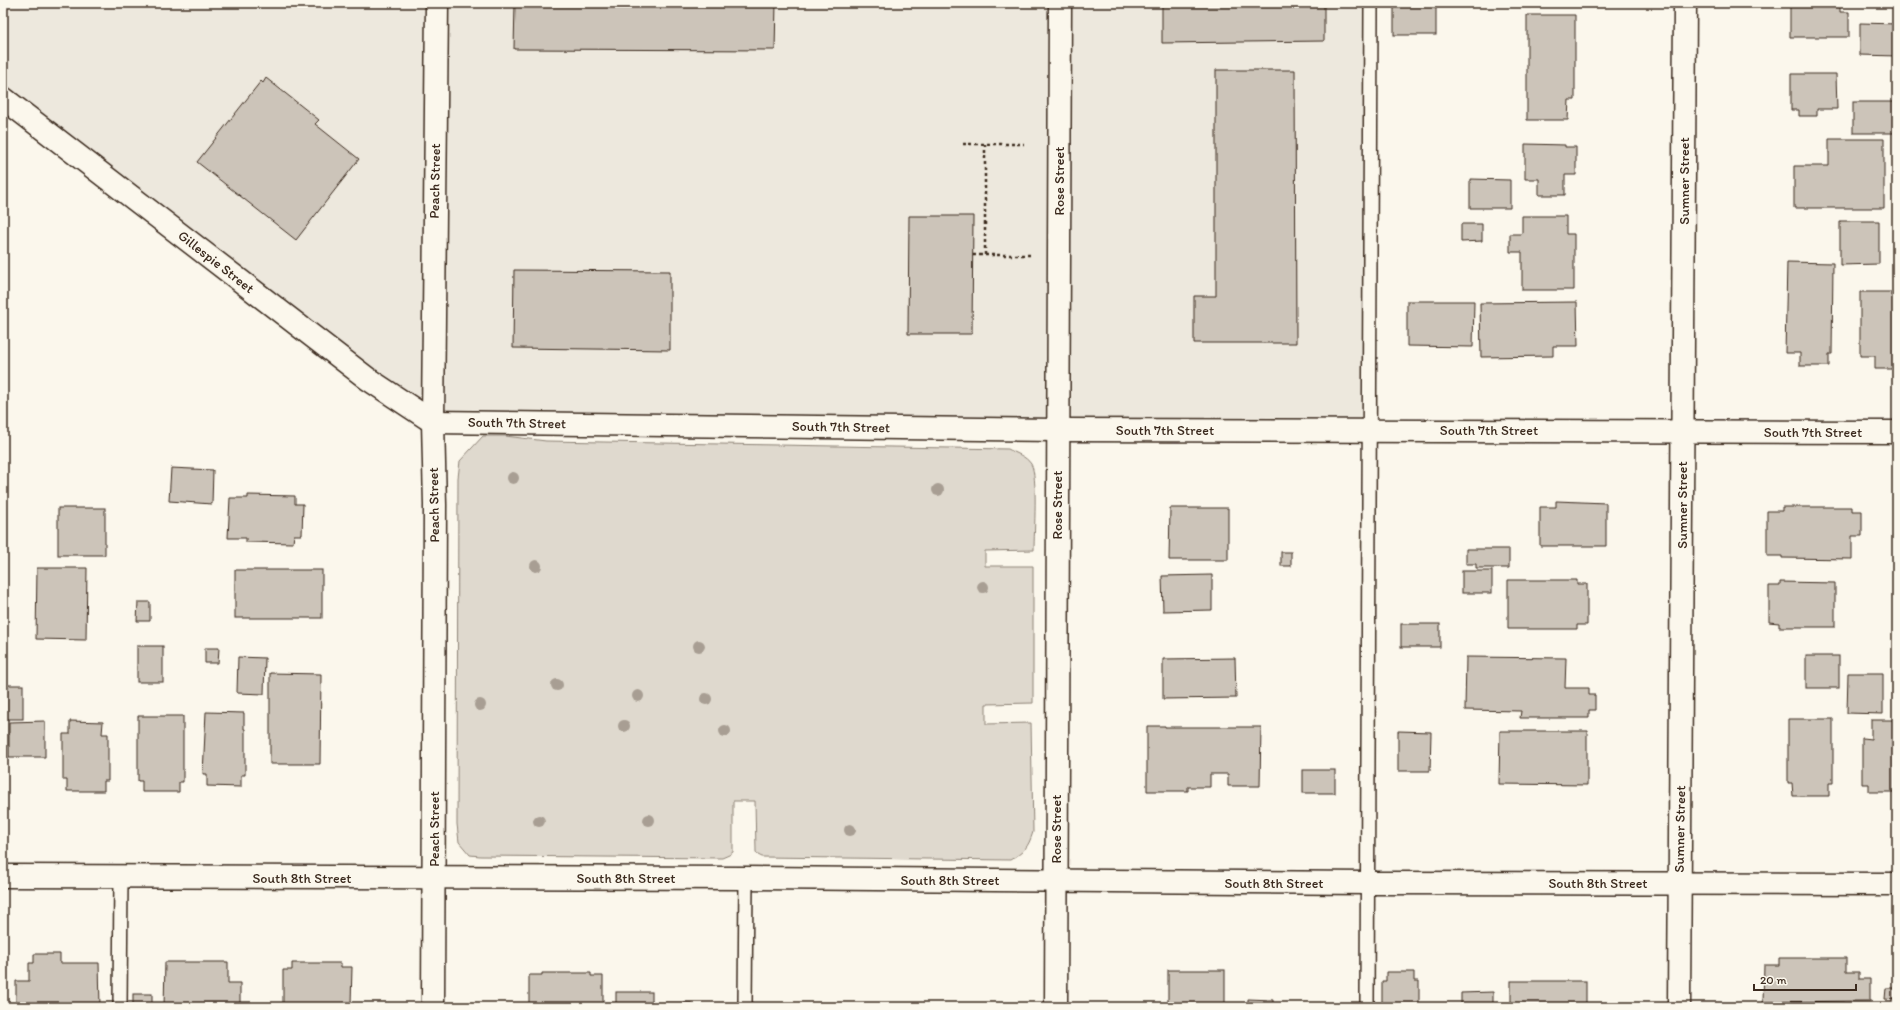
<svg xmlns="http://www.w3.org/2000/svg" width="1900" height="1010" viewBox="0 0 1900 1010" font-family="Itim,sans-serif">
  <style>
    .built { fill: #ede8dd }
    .green { fill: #dfd9ce; stroke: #8d8276 }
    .building { fill: #ccc4b9; stroke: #3b2a1e }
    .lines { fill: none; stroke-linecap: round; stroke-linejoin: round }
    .lane-casing { stroke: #3b2a1e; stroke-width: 16 }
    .street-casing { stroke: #3b2a1e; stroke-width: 25 }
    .path { stroke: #3b2a1e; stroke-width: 2.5; stroke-dasharray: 3 3; stroke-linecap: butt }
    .lane { stroke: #fbf7ec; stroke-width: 13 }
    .street { stroke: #fbf7ec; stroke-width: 22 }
    .tree { fill: #a89e93 }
    .labels { text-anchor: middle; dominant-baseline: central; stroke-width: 3; stroke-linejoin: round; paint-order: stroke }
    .street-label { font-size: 14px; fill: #3b2a1e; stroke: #fbf7ec }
  </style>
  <rect width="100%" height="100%" fill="#fbf7ec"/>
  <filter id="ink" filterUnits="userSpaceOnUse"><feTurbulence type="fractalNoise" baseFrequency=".025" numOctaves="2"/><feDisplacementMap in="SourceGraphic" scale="8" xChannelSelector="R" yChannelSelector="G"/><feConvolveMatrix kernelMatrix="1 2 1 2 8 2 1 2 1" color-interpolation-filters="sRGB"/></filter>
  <g filter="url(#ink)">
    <path class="built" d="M3 3H1371L1369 431 433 422 3 98Z"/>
    <path class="green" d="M483 436H505L546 441 1008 449C1015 453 1026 456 1031 464 1038 475 1034 533 1034 550L985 551V566H1033V703L986 704V724L1031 723 1033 832C1028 848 1024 852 1010 860L762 857 758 855 756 852 755 801H733V852L729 855 722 858 480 856 470 855 459 842 457 824 458 478 460 461Z"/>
    <g class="building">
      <path d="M515 3H776L775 50 514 49Z"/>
      <path d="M1162 3H1324V41L1162 43Z"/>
      <rect x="1394" y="3" width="42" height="32"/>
      <path d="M1790 3H1840V12H1849V37H1790Z"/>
      <path d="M1527 15H1575V100H1569L1568 120H1527Z"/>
      <path d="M1860 23 1897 24V56L1860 55Z"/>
      <path d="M1216 70H1295L1296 343H1194V296H1216Z"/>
      <path d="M1791 74H1836L1837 109H1817V116H1799V110H1791Z"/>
      <path d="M266 78 319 120 315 124 359 159 296 240 197 162 261 81 263 83Z"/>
      <rect x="1853" y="102" width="43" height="31"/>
      <path d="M1829 139H1884V208H1794V166H1829Z"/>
      <path d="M1525 144 1565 145V147H1576V175H1565V195H1539V179H1525Z"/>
      <path d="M1470 179 1510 180V208H1470Z"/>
      <path d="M909 216H973L972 334H908Z"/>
      <path d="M1522 216H1566V234H1574V290H1522V252H1510V234H1522Z"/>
      <path d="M1840 221H1879V264L1840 265Z"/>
      <path d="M1461 224H1482V241L1461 242Z"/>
      <path d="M1787 262 1833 263 1832 354H1829V366H1800V353H1785Z"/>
      <path d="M514 270 670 271V350L513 348Z"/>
      <path d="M1860 292H1891V296H1897V369H1875V356H1860Z"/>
      <path d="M1407 301H1474L1473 347 1407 346Z"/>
      <path d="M1577 302 1578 346H1553V356L1481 357 1480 303Z"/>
      <path d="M171 468 213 470 212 504 169 501Z"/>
      <path d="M248 495 295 496V504H303L302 535H294L293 543 246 542V538H228L230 498H248Z"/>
      <path d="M1556 501 1606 503V546H1540V507H1556Z"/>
      <path d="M1782 507H1852V511H1862V536H1852V559L1782 558V556H1767V511H1782Z"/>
      <rect x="58" y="508" width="47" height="47"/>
      <path d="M1170 508H1228V560H1169Z"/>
      <path d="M1466 549H1509V568H1476V564H1466Z"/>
      <rect x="1281" y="552" width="10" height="14"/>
      <path d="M37 568H87L86 640 36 639Z"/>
      <rect x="235" y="570" width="87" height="48"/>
      <rect x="1462" y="571" width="30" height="22"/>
      <path d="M1212 575V610L1163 611 1162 576Z"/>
      <path d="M1508 580H1577V584H1587V625H1577V629H1508Z"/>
      <path d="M1780 582 1835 583V627H1779V623L1769 622V586H1780Z"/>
      <path d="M138 602H150V621H137Z"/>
      <rect x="1401" y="624" width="39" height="23"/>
      <rect x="137" y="646" width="26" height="36"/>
      <path d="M205 648H219L218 663H205Z"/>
      <rect x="1806" y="656" width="33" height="32"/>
      <path d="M238 657 265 658 264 694 237 693Z"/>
      <path d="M1466 657 1566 658 1565 688H1589V695H1595V710H1589V718H1520L1521 711 1465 710Z"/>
      <path d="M1235 658 1236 698 1163 699V659Z"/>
      <path d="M270 673 321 674 320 764H270Z"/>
      <path d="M1848 673H1883V714L1847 713Z"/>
      <rect x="3" y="685" width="20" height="34"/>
      <path d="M206 712 244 713V729H245V775H241V787L207 786V774H203Z"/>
      <path d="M138 716H183V782H179V792H142V781H138Z"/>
      <path d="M1788 719H1833V783H1829V796H1793L1792 783H1788Z"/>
      <path d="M1871 720H1897V792H1869V784H1862V738L1871 739Z"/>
      <path d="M45 721V757H9V722Z"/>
      <path d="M70 721 103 722 102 734H108V781H104V791H67V780H63V734H70Z"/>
      <path d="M1147 726H1165V727H1261L1260 786H1228V774H1210V787H1188V791H1147Z"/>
      <path d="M1398 731 1431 732 1430 771H1398Z"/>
      <path d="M1500 731H1587V785L1499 784Z"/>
      <rect x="1303" y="770" width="32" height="23"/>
      <path d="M34 954H60V963H99L100 1007H29V1005H16V981H29V963H34Z"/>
      <path d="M1779 958H1846V972H1859V979H1870V1001L1763 1002 1764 965H1779Z"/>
      <path d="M165 962H228V983H240V1007H164Z"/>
      <path d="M292 963H341V967H352L351 1004H341V1007L283 1006V970H292Z"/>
      <rect x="1168" y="970" width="57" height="37"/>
      <path d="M1386 972H1414V981H1419V1007H1382V981H1386Z"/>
      <path d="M542 973H591V976H603V1007H529V975H542Z"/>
      <rect x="1511" y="981" width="75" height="26"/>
      <path d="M1886 988H1897V1000L1885 999Z"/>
      <rect x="616" y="992" width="36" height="15"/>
      <path d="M1493 992V1007H1461V993Z"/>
      <rect x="133" y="994" width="19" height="13"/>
      <path d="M1248 999 1273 1000V1007H1248Z"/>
      <path d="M1782 1002 1844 1003V1007H1772L1782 1006Z"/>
      <rect x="659" y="1003" width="32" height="4"/>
    </g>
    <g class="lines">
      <g class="lane-casing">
        <g id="lane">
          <path d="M120 1007 121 877"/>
          <path d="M745 1007 746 878"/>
          <path d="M1367 1007 1371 3"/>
        </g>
      </g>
      <g class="street-casing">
        <g id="street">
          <path d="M3 98 368 379 433 422"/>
          <path d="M433 422 1058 430 1897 432"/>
          <path d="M3 876 746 878 1368 883 1897 884"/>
          <path d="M433 1007 435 505 433 422 437 3"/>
          <path d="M1056 1007 1060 3"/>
          <path d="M1679 1007 1685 3"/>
        </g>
      </g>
      <g class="path">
        <path d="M963 144H1024"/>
        <path d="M973 255H1030"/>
        <path d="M985 255V144"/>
      </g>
      <use href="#lane" class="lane"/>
      <use href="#street" class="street"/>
    </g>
    <g class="tree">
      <circle cx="513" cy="478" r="6"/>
      <circle cx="938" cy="490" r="6"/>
      <circle cx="536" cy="566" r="6"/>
      <circle cx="983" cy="587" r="6"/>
      <circle cx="699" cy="646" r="6"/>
      <circle cx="557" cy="685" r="6"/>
      <circle cx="638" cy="696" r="6"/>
      <circle cx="706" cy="699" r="6"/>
      <circle cx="480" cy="705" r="6"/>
      <circle cx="624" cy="726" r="6"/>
      <circle cx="725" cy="731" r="6"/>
      <circle cx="649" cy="820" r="6"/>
      <circle cx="539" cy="821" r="6"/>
      <circle cx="850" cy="830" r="6"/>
    </g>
  </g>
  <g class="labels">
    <g class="street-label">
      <text transform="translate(435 181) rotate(-89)">Peach Street</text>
      <text transform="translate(1059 181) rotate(-90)">Rose Street</text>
      <text transform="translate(1684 181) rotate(-90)">Sumner Street</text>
      <text transform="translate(216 262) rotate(38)">Gillespie Street</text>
      <text transform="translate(517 423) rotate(1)">South 7th Street</text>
      <text transform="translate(841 427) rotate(1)">South 7th Street</text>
      <text x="1165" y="430">South 7th Street</text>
      <text x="1489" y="430">South 7th Street</text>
      <text x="1813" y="432">South 7th Street</text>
      <text transform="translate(434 505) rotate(-91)">Peach Street</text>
      <text transform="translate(1057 505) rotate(-90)">Rose Street</text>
      <text transform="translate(1682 505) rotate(-90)">Sumner Street</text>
      <text transform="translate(434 829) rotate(-90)">Peach Street</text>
      <text transform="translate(1056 829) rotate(-90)">Rose Street</text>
      <text transform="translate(1680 829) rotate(-89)">Sumner Street</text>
      <text x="302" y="878">South 8th Street</text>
      <text x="626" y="878">South 8th Street</text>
      <text x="950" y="880">South 8th Street</text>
      <text x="1274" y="883">South 8th Street</text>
      <text x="1598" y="883">South 8th Street</text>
    </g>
  </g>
  <rect width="1900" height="1010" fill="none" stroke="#fbf7ec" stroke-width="16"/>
  <rect x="8" y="8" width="1884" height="994" fill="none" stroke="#3b2a1e" stroke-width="1.5" filter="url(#ink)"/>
  <path d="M1754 984v6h102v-6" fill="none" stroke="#3b2a1e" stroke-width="2"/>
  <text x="1760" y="984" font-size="12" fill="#3b2a1e" stroke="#fbf7ec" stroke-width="3" paint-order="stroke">20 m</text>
</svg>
